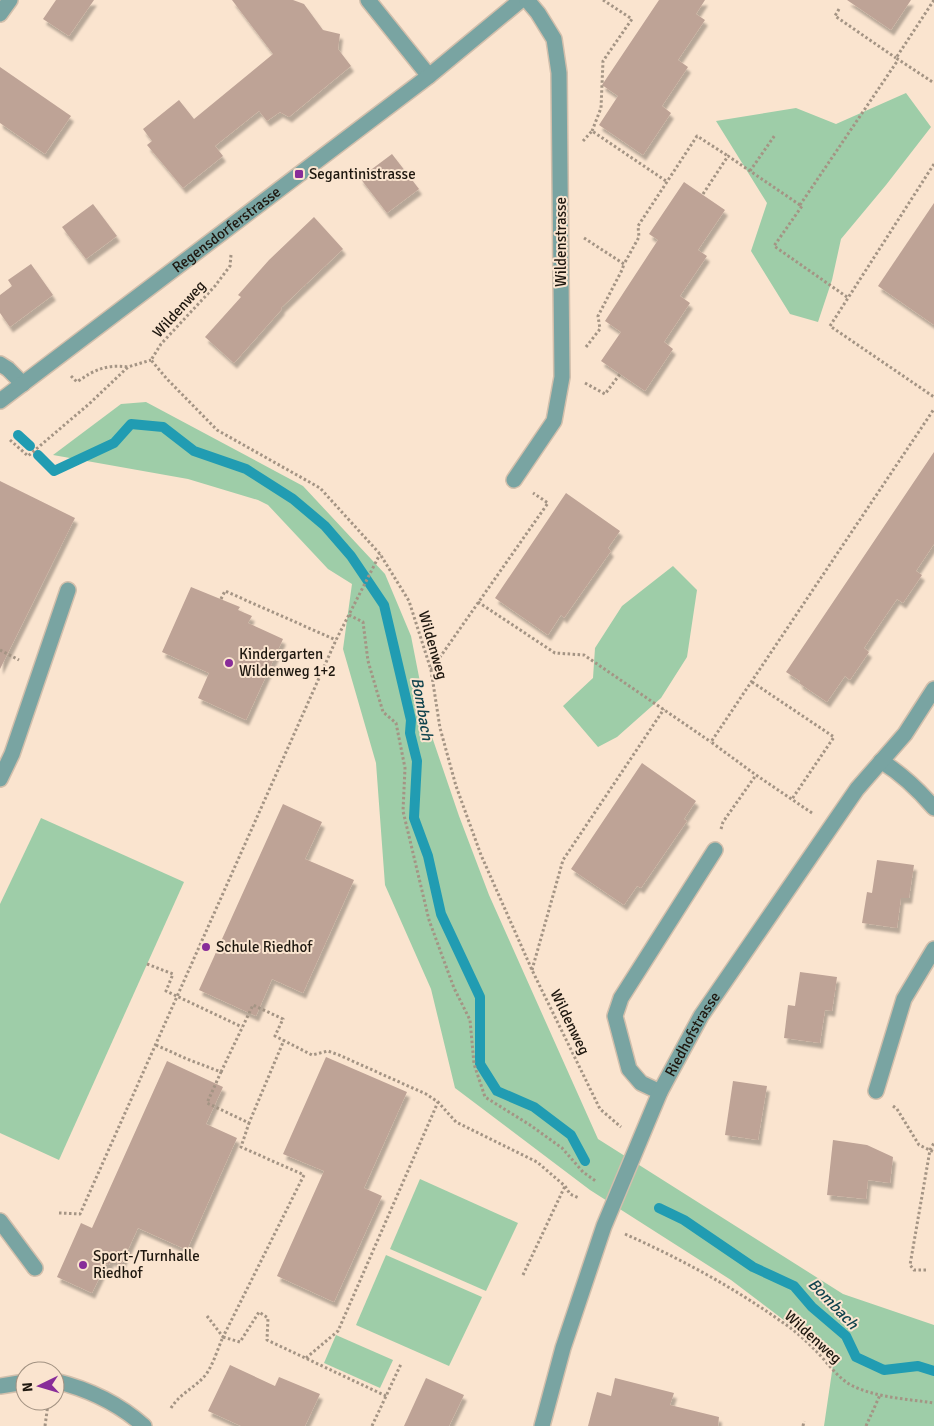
<svg xmlns="http://www.w3.org/2000/svg" width="934" height="1426" viewBox="0 0 934 1426" font-family="Signika,sans-serif">
  <style>
    .green { fill: #9ecda8 }
    .lines { fill: none; stroke-linecap: round; stroke-linejoin: round }
    .stream { stroke: #219cb2; stroke-width: 10 }
    .building { fill: #bea396; filter: url(#shadow) }
    .minor-casing { stroke: #d2bfac; stroke-width: 18 }
    .path { stroke: #a49484; stroke-width: 3; stroke-dasharray: 2.5 2.5; stroke-linecap: butt }
    .minor { stroke: #79a4a2; stroke-width: 15 }
    .poi-dot { fill: #882d99; stroke: #fae4cf; stroke-width: 2 }
    .labels { text-anchor: middle; dominant-baseline: central; stroke-width: 4; stroke-linejoin: round; paint-order: stroke }
    .poi-label { font-size: 15px; fill: #1e170f; stroke: #fae4cf; text-anchor: start }
    .street-label { font-size: 15px; fill: #1e170f; stroke: #fae4cf }
    .water-label { font-size: 16px; font-style: italic; fill: #12444e; stroke: #fae4cf }
  </style>
  <defs>
    <filter id="shadow"><feDropShadow dx="3" dy="5.5" stdDeviation="1" flood-color="#0004"/></filter>
  </defs>
  <rect width="100%" height="100%" fill="#fae4cf"/>
  <g class="green">
    <path d="M906 93 931 127 886 185 841 239 832 280 818 322 790 314 751 251 767 203 716 121 796 108 836 124Z"/>
    <path d="M146 402 303 486 385 574 411 636 429 728 459 816 489 895 598 1139 843 1294 934 1325V1426H824L834 1358 731 1280 590 1190 455 1088 431 989 385 885 376 763 343 649 352 584 328 569 268 505 258 500 188 479 53 455 121 404Z"/>
    <path d="M673 566 697 590 687 657 661 698 617 737 598 747 563 706 593 678 595 648 622 606Z"/>
    <path d="M41 818 184 882 59 1160 0 1133V904Z"/>
    <path d="M420 1179 518 1223 486 1291 390 1249Z"/>
    <path d="M386 1255 482 1297 449 1366 356 1325Z"/>
    <path d="M336 1335 393 1360 380 1388 324 1363Z"/>
  </g>
  <g class="lines">
    <g class="stream">
      <path d="M18 435 30 446"/>
      <path d="M38 455 54 471 114 443 131 424 163 427 194 451 246 469 293 499 325 526 351 556 384 605 411 720 410 733 417 761 414 818 428 856 441 914 480 997V1064L497 1091 534 1107 571 1135 585 1161"/>
      <path d="M659 1208 684 1220 753 1267 794 1286 812 1307 846 1336 856 1357 884 1370 918 1366 934 1371"/>
    </g>
  </g>
  <g class="building">
    <path d="M56 0H94L69 36 43 19Z"/>
    <path d="M232 0H293L304 4 323 30 340 34 338 49 351 66 289 117 280 112 267 121 259 111 215 146 223 156 183 188 147 145 152 141 143 129 179 100 194 119 273 54Z"/>
    <path d="M659 0H705L696 14 705 20 678 60 688 67 662 106 671 113 643 155 599 125 618 96 602 85Z"/>
    <path d="M847 0H911L891 30Z"/>
    <path d="M0 67 71 116 45 154 0 123Z"/>
    <path d="M392 154 419 189 387 213 360 178Z"/>
    <path d="M684 182 725 210 698 250 707 256 680 296 690 303 664 342 673 349 645 391 601 361 621 332 605 321 658 240 649 234Z"/>
    <path d="M934 203V325L878 286Z"/>
    <path d="M93 204 117 236 86 259 62 227Z"/>
    <path d="M314 217 343 249 281 308 282 309 234 363 205 337 241 297 238 295 269 260Z"/>
    <path d="M31 264 53 295 10 327 0 313V295L12 286 8 280Z"/>
    <path d="M934 452V544L916 571 922 575 903 603 897 599 880 624 864 648 869 652 850 680 845 676 827 702 799 683 800 681 786 672Z"/>
    <path d="M0 481 75 518 0 669Z"/>
    <path d="M566 493 620 531 608 548 611 551 564 618 561 615 548 635 495 598Z"/>
    <path d="M191 587 240 607 238 610 252 616 248 623 283 639 246 720 198 698 209 673 162 652Z"/>
    <path d="M642 763 696 801 684 819 687 821 641 888 637 886 624 905 571 869Z"/>
    <path d="M283 804 322 822 305 859 354 880 303 993 272 979 256 1016 199 990Z"/>
    <path d="M877 860 914 865 909 898H901L897 928 862 923 867 892 872 893Z"/>
    <path d="M800 972 837 977 832 1011 825 1010 820 1043 784 1038 788 1005 795 1006Z"/>
    <path d="M326 1057 407 1092 364 1188 382 1196 334 1302 277 1276 324 1171 283 1154Z"/>
    <path d="M167 1061 223 1087 206 1124 237 1138 187 1250 138 1228 121 1265 111 1260 109 1265 106 1264 92 1293 57 1277 81 1223 92 1228Z"/>
    <path d="M733 1081 767 1086 758 1140 725 1135Z"/>
    <path d="M833 1140 867 1145 893 1157 890 1183 868 1180 866 1199 827 1195Z"/>
    <path d="M230 1365 275 1386 279 1377 320 1394 305 1426H241L208 1411Z"/>
    <path d="M426 1378 464 1395 449 1426H404Z"/>
    <path d="M615 1378 674 1393 670 1405 719 1417 718 1426H588L597 1392 611 1396Z"/>
  </g>
  <g class="lines">
    <g class="minor-casing">
      <g id="minor">
        <path d="M368 0 429 76"/>
        <path d="M0 14 10 0"/>
        <path d="M0 364 8 369 23 384"/>
        <path id="s1" d="M0 401 429 76 521 0"/>
        <path d="M514 480 554 421 562 377 559 73 554 39 538 13 527 0"/>
        <path d="M881 761C902 774 918 789 934 808"/>
        <path d="M0 779 12 754 68 590"/>
        <path d="M876 1091 904 999 934 949"/>
        <path d="M660 1092 641 1083 629 1069 615 1016 621 998 715 850"/>
        <path d="M0 1221 35 1268"/>
        <path d="M55 1381C88 1389 118 1403 144 1426"/>
        <path d="M0 1386 25 1382"/>
        <path id="s2" d="M542 1426 563 1348 604 1226 660 1092 701 1016 857 789 905 734 934 689"/>
      </g>
    </g>
    <g class="path">
      <path d="M934 0 896 58 934 83"/>
      <path d="M839 9 835 16 896 58"/>
      <path d="M592 131 601 108 603 61 632 19 603 0"/>
      <path d="M583 141 592 131 666 181"/>
      <path d="M934 164 830 326 934 397"/>
      <path d="M750 171 775 135"/>
      <path d="M703 194 728 156 800 205"/>
      <path d="M584 238 624 264 639 237 638 226 697 136 728 156"/>
      <path d="M231 255 230 266 215 286 161 344 151 360 167 379 217 430 320 488 380 554 409 601 431 670 440 728 456 786 481 855 532 970 600 1109 621 1127"/>
      <path d="M847 297 774 246 802 206 800 205 898 60"/>
      <path d="M586 347 600 329 598 316 622 270 624 264"/>
      <path d="M71 376 77 382C94 370 106 364 128 367"/>
      <path d="M585 383 605 394 620 374"/>
      <path d="M10 440 28 456 89 404 128 367 151 360"/>
      <path d="M221 599 225 591 336 640"/>
      <path d="M478 602 555 653 584 655 711 742"/>
      <path d="M349 615 363 622 368 661 383 712 396 723 405 768 403 811 429 920 454 988 470 1020 474 1064 485 1097 530 1125 562 1148 583 1172 597 1182"/>
      <path d="M0 650 19 660"/>
      <path d="M431 670 548 503 533 493"/>
      <path d="M752 682 834 737 792 799"/>
      <path d="M812 813 756 775 711 742 934 409"/>
      <path d="M721 829 723 822 756 775"/>
      <path d="M147 964 173 974 166 991 242 1027"/>
      <path d="M532 970 563 860 664 709"/>
      <path d="M156 1045 187 1059 221 1072 207 1103 249 1123 284 1040"/>
      <path d="M221 1072 253 1005 283 1019 275 1036 312 1055 328 1051 339 1055 426 1094 438 1102 456 1122 537 1162 565 1186 570 1194 579 1198"/>
      <path d="M893 1106 897 1109 919 1145 934 1152"/>
      <path d="M59 1213 80 1214 336 640 380 554"/>
      <path d="M625 1234C679 1258 733 1287 782 1322 793 1329 804 1339 814 1349 827 1361 838 1380 855 1387 880 1398 908 1399 934 1403"/>
      <path d="M926 1270H914L910 1265 930 1150 934 1143"/>
      <path d="M523 1275 565 1186"/>
      <path d="M207 1316 223 1337 304 1175 241 1147 249 1123"/>
      <path d="M306 1358 338 1331 438 1102"/>
      <path d="M171 1408C181 1392 197 1387 207 1373 214 1362 218 1348 223 1337L240 1342 259 1312 268 1318 267 1340 386 1396"/>
      <path d="M45 1426 48 1404"/>
      <path d="M372 1426 401 1364"/>
      <path d="M803 1426 804 1421"/>
      <path d="M866 1426 880 1395"/>
    </g>
    <use href="#minor" class="minor"/>
  </g>
  <g class="poi-dot">
    <rect x="294" y="169" width="10" height="10" rx="2.5"/>
    <circle cx="229" cy="663" r="5"/>
    <circle cx="206" cy="947" r="5"/>
    <circle cx="83" cy="1265" r="5"/>
  </g>
  <g class="labels">
    <g class="poi-label">
      <text x="309" y="174">Segantinistrasse</text>
      <text x="239" y="654">Kindergarten<tspan x="239" dy="17">Wildenweg 1+2</tspan></text>
      <text x="216" y="947">Schule Riedhof</text>
      <text x="93" y="1256">Sport-/Turnhalle<tspan x="93" dy="17">Riedhof</tspan></text>
    </g>
    <g class="street-label">
      <text stroke="none"><textPath href="#s1" startOffset="284">Regensdorferstrasse</textPath></text>
      <text transform="translate(561 242) rotate(-90)">Wildenstrasse</text>
      <text transform="translate(179 309) rotate(-48)">Wildenweg</text>
      <text transform="translate(433 645) rotate(74)">Wildenweg</text>
      <text transform="translate(570 1022) rotate(64)">Wildenweg</text>
      <text stroke="none"><textPath href="#s2" startOffset="421">Riedhofstrasse</textPath></text>
      <text transform="translate(813 1337) rotate(42)">Wildenweg</text>
    </g>
    <g class="water-label">
      <text transform="translate(422 709) rotate(80)">Bombach</text>
      <text transform="translate(833 1304) rotate(46)">Bombach</text>
    </g>
  </g>
  <g transform="translate(40 1386) rotate(265)"><circle r="24" fill="#fae4cf" stroke="#a29282"/>
  <path d="M0-4L9 19L0 12L-9 19Z" fill="#882d99"/>
  <text y="-8" font-size="14" font-weight="bold" text-anchor="middle" fill="#1e170f">N</text>
  </g>
</svg>
